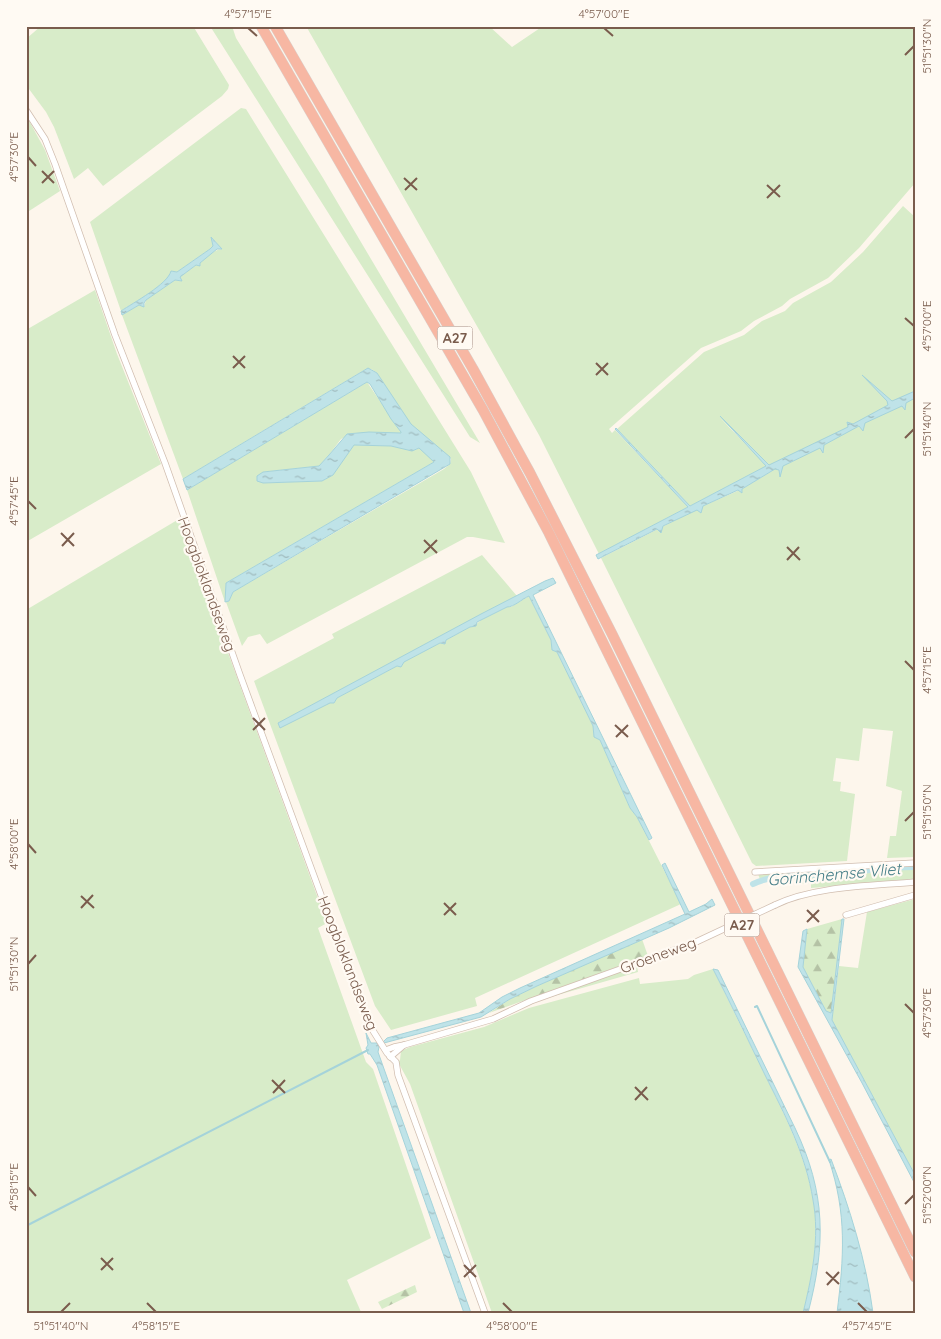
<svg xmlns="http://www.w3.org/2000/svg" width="941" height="1339" viewBox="0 0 941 1339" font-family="Quicksand,sans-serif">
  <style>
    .grass { fill: #d8ecc9 }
    .forest { fill: url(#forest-firs) }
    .water { fill: url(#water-ripples); stroke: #a5d3da }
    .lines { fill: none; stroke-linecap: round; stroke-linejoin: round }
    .stream { stroke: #a5d3da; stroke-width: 2 }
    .canal { stroke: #bfe3e8; stroke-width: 6 }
    .minor-casing { stroke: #d1beb0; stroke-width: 7 }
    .motorway-casing { stroke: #dad1cd; stroke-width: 11 }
    .minor { stroke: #fff; stroke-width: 5.5 }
    .motorway { stroke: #f7b7a3; stroke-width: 10 }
    .minor-bridge-casing { stroke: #d1beb0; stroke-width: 7; stroke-linecap: butt }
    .minor-bridge { stroke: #fff; stroke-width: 5.5 }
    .ticks { fill: none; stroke: #7a5c4d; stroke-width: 2 }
    .labels { text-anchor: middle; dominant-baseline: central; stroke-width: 4.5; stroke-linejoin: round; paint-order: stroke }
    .shield { fill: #fffaf3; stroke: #a28b7f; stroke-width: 1 }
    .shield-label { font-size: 14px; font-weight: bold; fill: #7a5c4d }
    .street-label { font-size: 15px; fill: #7a5c4d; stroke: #fffaf3 }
    .water-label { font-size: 16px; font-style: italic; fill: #437c86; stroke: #fffaf3 }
    .neatline { fill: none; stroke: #7a5c4d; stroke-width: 2 }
    .ticks-label { font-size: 12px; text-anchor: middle; fill: #7a5c4d }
  </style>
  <defs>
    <pattern id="forest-firs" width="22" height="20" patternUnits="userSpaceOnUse" patternTransform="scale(1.25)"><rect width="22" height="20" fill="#d8ecc9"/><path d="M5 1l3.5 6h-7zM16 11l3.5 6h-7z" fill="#b4c2a5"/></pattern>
    <pattern id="water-ripples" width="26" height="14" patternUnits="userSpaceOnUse" patternTransform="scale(1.25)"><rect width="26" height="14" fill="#bfe3e8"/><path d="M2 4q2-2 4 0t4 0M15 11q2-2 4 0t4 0" fill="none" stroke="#a0bbbe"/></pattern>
  </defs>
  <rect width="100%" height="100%" fill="#fdf6ec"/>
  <g class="grass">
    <path d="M41 26H193L229 85 228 89 222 96 103 186 88 168 74 179 54 127 46 112 26 85V39Z"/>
    <path d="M210 26H232L236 38 323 178 480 443 470 437Z"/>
    <path d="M306 26H489L512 47 543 26H915V183L859 248 828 278 790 299 782 306 754 321 741 331 701 348 609 429 612 433 615 430 688 507 599 554 539 435Z"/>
    <path d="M241 108 246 109 471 472 505 543 473 537H467L267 644 260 634 248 637 242 646 226 602 229 601 233 592 444 469 450 464 451 459 410 424 377 373 371 369H366L183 479 122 315 139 305 144 307 146 300 175 280 181 281 180 277 196 265 200 266V263C206 257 213 250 222 249L212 238 213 246 210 249 177 272 172 271C168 285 133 303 121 311L90 222Z"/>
    <path d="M26 115 45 150 60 191 26 213Z"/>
    <path d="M903 206 915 217V857L887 858 890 836H896L902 791 886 786 893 731 863 728 859 761 836 758 833 781 841 782 840 791 855 794 847 861 756 866 752 863 601 558 703 506 742 489 775 469 779 470 781 464 772 468 720 418 767 466 690 506 617 429 704 352 744 335 762 321 785 311 793 303 831 282 863 252Z"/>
    <path d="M95 290 117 354 161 464 26 542V330Z"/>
    <path d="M367 382 401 432V433H354L341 439 329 455 319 466 263 472V483L322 481C339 474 341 456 354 445L391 446 415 450 419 448 434 460V462L226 583 225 602 187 490Z"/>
    <path d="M179 519 327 923 318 928 366 1062 373 1069 431 1238 347 1280 361 1312 358 1313H26V610Z"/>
    <path d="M482 555 517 596 279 723 330 703H334L337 698 397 666 401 667 403 662 440 643 445 644 446 640 470 627H473L481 620 507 607H511L529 596 551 640 552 650 557 652 593 726 594 737 600 740 630 808 637 817 681 904 475 998 477 1006 391 1030 375 1006 369 990 254 681 334 638 332 634Z"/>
    <path d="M915 864V879L811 888V883L797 884 793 879 761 882 758 874Z"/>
    <path d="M915 899V1175L833 1023 832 1020 839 966 858 968 867 912Z"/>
    <path d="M637 966 638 972 540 1000Z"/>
    <path d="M713 969C731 1006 749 1042 767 1079 786 1118 806 1157 813 1200 820 1238 812 1276 803 1313H492L410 1084 398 1062 400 1060 401 1051 410 1047 484 1027 529 1008 639 978 640 984 688 979 694 975Z"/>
  </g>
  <g class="forest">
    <path d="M842 919 831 1013 826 1011 803 967 807 929Z"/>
    <path d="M642 939 648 956 489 1013 510 999 537 986Z"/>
    <path d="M415 1285 417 1292 382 1309 378 1302Z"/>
  </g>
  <g class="water">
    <path d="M211 237 222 249H217L200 263V266L196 265 180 277 182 281 175 280 146 300 144 303V307L139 305 122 315 121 311C133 303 168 284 171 271L177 272 210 249 213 246Z"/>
    <path d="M368 368 377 373 411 424 450 457V464L233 592 229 601 225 602 226 583 434 462 419 448 412 451 391 446 354 445 333 475 322 481 263 483 257 481V476L263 472 319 466 329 455 347 434 369 432 401 433V432L391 419 370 384 367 382 187 490 183 479Z"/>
    <path d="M862 375 892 401 915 391V398L906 403 905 410 902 406 865 423 863 431 859 426 824 445 823 453 820 448 783 466 780 477 779 470 775 469 742 489V493L738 490 703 506 701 513 697 510 663 526 661 533 657 529 598 559 596 555 688 507 615 429 616 428 690 506 766 466 720 416 769 465 848 427 847 422 853 424 888 405 887 401Z"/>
    <path d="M553 578 556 583 533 595 652 838 649 840 637 817 630 808 600 740 594 737 593 726 557 652 552 650 551 640 529 596C522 599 514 607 507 607L477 622 476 626 470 627 446 640 445 644 440 643 404 662 401 667 397 666 337 698 334 703H330L280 728 278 723 481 614 545 581Z"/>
    <path d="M665 863 689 912 706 904 712 899 715 905 669 928 537 986 510 999 481 1017 384 1043 383 1042 387 1038 479 1013 502 997 520 988 685 914 662 865Z"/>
    <path d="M842 919H844L832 1020 915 1175V1184L862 1083 798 967 803 931 807 929 803 967 826 1011 831 1013Z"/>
    <path d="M713 969 718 970 795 1128C826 1193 826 1244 808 1313H803C812 1276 820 1238 813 1200 806 1155 785 1115 765 1075 748 1040 731 1004 713 969Z"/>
    <path d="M366 1033 371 1043H377L379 1047 378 1052 471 1313H464L377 1065 370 1054H368L366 1048 368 1045Z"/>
    <path d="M831 1159C850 1209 866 1260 873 1313H837C844 1257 847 1214 829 1160Z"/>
  </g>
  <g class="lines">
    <g class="stream">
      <path d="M755 1007 757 1006 830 1162"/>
      <path d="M26 1226 368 1050"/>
    </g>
    <path class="canal" d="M753 884C776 873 804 876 830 874 858 872 886 867 915 867"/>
    <g class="minor-casing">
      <g id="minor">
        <path d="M26 110 45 139 55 164 115 335 165 463 240 675 360 1001 370 1026 387 1053 396 1062 398 1075 485 1313"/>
        <path d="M755 872 915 863"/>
        <path d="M775 905C813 886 872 886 915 882"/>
        <path d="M846 915 915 895"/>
        <path d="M386 1050 394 1047 404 1045 493 1019 531 1001 696 942"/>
        <path d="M390 1057 404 1045"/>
      </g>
    </g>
    <g class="motorway-casing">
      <g id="motorway">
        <path d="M261 26 483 410 549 533 915 1277"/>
        <path d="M275 26 473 369 530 473 612 634 915 1252"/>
      </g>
    </g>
    <use href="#minor" class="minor"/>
    <use href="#motorway" class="motorway"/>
    <g class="minor-bridge-casing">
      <path id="minor-bridge" d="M696 942 775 905"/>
    </g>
    <use href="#minor-bridge" class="minor-bridge"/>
  </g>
  <path class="ticks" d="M248 28 257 36M604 28 613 36M905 55 914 46M28 157 36 166M42 171 54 183M404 178 417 190M42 183 54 171M767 185 780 197M405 190 417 178M767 198 780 185M905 318 914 326M233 356 245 368M596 363 608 375M233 368 245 356M596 375 608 363M905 438 914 429M28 501 36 509M61 533 74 546M424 540 437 553M62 546 74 533M787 547 800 560M424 553 437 540M787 560 799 547M905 661 914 670M253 718 265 730M615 725 628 737M253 730 265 718M616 737 628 725M905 821 914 812M28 844 36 853M81 896 94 908M444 903 456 915M81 908 93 895M807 910 819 922M444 915 456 903M807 922 819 910M28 964 36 955M905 1004 914 1013M272 1080 285 1093M635 1087 648 1100M273 1093 285 1080M635 1100 647 1087M28 1187 36 1196M905 1204 914 1195M101 1258 113 1270M464 1265 476 1277M101 1270 113 1258M826 1272 839 1284M464 1277 476 1265M827 1285 839 1272M147 1303 156 1312M503 1303 512 1312M858 1303 867 1312M61 1312 70 1303"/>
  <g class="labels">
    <g class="shield">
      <rect x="437.5" y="326.5" width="35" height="23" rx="4"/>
      <rect x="724.5" y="913.5" width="35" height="23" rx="4"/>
    </g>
    <g class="shield-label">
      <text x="455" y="338">A27</text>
      <text x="742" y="925">A27</text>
    </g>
    <g class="street-label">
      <text transform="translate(207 584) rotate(70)">Hoogbloklandseweg</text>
      <text transform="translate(658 955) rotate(-20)">Groeneweg</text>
      <text transform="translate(348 963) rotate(69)">Hoogbloklandseweg</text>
    </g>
    <g class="water-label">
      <text transform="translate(834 874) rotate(-5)">Gorinchemse Vliet</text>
    </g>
  </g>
  <rect width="941" height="1339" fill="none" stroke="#fffaf3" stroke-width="55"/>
  <rect x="28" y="28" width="886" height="1284" class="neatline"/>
  <g class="ticks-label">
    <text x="248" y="18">4°57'15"E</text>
    <text x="604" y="18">4°57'00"E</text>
    <text transform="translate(927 46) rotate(-90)" y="4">51°51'30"N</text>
    <text transform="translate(14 157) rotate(-90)" y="4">4°57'30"E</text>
    <text transform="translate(927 326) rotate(-90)" y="4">4°57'00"E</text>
    <text transform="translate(927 429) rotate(-90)" y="4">51°51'40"N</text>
    <text transform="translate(14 501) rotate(-90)" y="4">4°57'45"E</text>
    <text transform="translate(927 670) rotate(-90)" y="4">4°57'15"E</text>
    <text transform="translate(927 812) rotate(-90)" y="4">51°51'50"N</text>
    <text transform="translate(14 844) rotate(-90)" y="4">4°58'00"E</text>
    <text transform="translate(14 964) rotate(-90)" y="4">51°51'30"N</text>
    <text transform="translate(927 1013) rotate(-90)" y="4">4°57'30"E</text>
    <text transform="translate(14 1187) rotate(-90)" y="4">4°58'15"E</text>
    <text transform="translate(927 1195) rotate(-90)" y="4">51°52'00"N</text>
    <text x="61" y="1330">51°51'40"N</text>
    <text x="156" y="1330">4°58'15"E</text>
    <text x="512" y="1330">4°58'00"E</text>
    <text x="867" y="1330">4°57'45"E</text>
  </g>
</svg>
